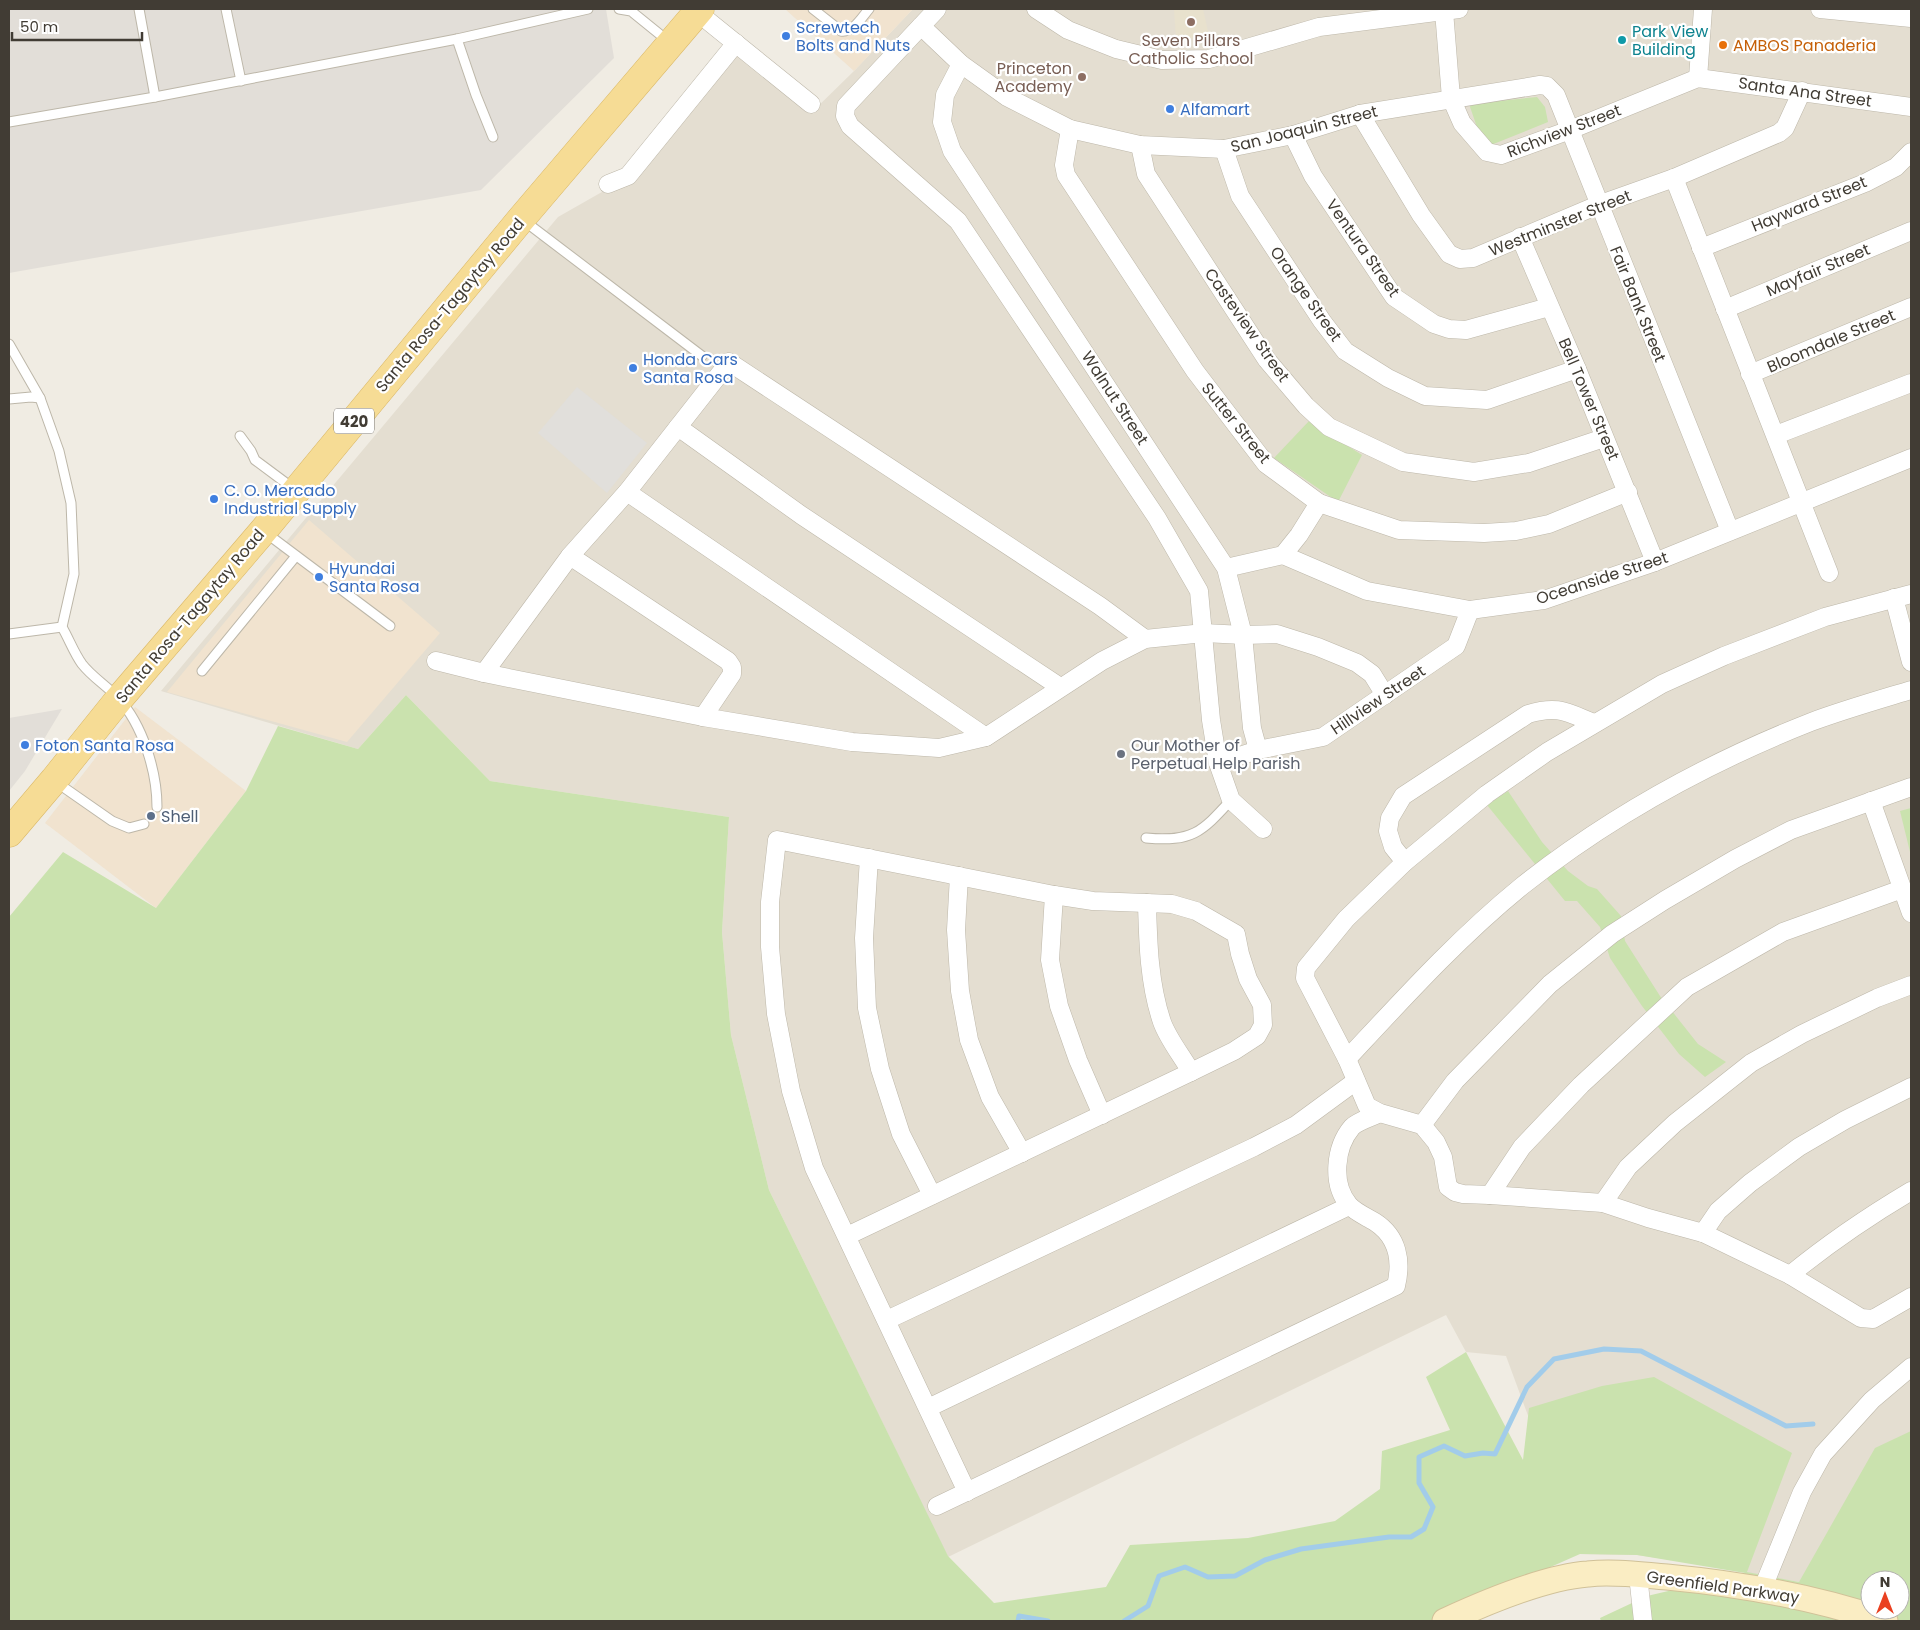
<svg xmlns="http://www.w3.org/2000/svg" width="1920" height="1630" viewBox="0 0 1920 1630" font-family="Poppins,sans-serif">
  <style>
    .residential { fill: #e4ded1 }
    .commercial { fill: #f1e3cf }
    .industrial { fill: #e2ded8 }
    .education { fill: #e8e1cd }
    .green { fill: #cae2ae; fill-rule: evenodd }
    .parking { fill: #e1dfdb }
    .lines { fill: none; stroke-linecap: round; stroke-linejoin: round }
    .stream { stroke: #a2ccea; stroke-width: 5 }
    .lane-casing { stroke: #bdb7a9; stroke-width: 11 }
    .street-casing { stroke: #bdb7a9; stroke-width: 19 }
    .secondary-casing { stroke: #d0c198; stroke-width: 27 }
    .primary-casing { stroke: #dab867; stroke-width: 29 }
    .lane { stroke: #fff; stroke-width: 9 }
    .street { stroke: #fff; stroke-width: 18 }
    .secondary { stroke: #faedc3; stroke-width: 25 }
    .primary { stroke: #f6dc95; stroke-width: 28 }
    .education-dot { fill: #8d6e63; stroke: #fff; stroke-width: 2 }
    .shop-dot { fill: #3f7fe0; stroke: #fff; stroke-width: 2 }
    .culture-dot { fill: #0f9aa8; stroke: #fff; stroke-width: 2 }
    .food-dot { fill: #e8710a; stroke: #fff; stroke-width: 2 }
    .worship-dot { fill: #6b7280; stroke: #fff; stroke-width: 2 }
    .service-dot { fill: #5c6f8a; stroke: #fff; stroke-width: 2 }
    .labels { text-anchor: middle; dominant-baseline: central; stroke-width: 4.5; stroke-linejoin: round; paint-order: stroke }
    .shield { fill: #fff; stroke: #7a7671; stroke-width: 1 }
    .shield-label { font-size: 15px; font-weight: bold; fill: #413c34 }
    .shop-label { font-size: 16px; fill: #366cbe; stroke: #fff; text-anchor: start }
    .culture-label { font-size: 16px; fill: #0d838f; stroke: #fff; text-anchor: start }
    .education-label { font-size: 16px; fill: #785e54; stroke: #fff }
    .food-label { font-size: 16px; fill: #c56008; stroke: #fff; text-anchor: start }
    .street-label { font-size: 16px; fill: #413c34; stroke: #fff }
    .worship-label { font-size: 16px; fill: #5b616d; stroke: #fff; text-anchor: start }
    .service-label { font-size: 16px; fill: #4e5e75; stroke: #fff; text-anchor: start }
  </style>
  <rect width="100%" height="100%" fill="#f0ece3"/>
  <path class="residential" d="M913 9H1911V1464L1799 1582 1706 1565 1637 1555 1579 1554 1506 1356 1466 1352 1446 1315 948 1557 769 1190 731 1035 722 932 729 817 490 781 406 695 358 749 161 691 558 217 630 176 738 51 810 114 854 71Z"/>
  <g class="commercial">
    <path d="M785 9H913L854 71Z"/>
    <path d="M309 520 440 633 347 742 167 692Z"/>
    <path d="M135 707 246 791 156 908 45 823Z"/>
  </g>
  <g class="industrial">
    <path d="M9 9H606L614 58 481 190 9 273Z"/>
    <path d="M62 709 25 771 9 791V718Z"/>
  </g>
  <path class="education" d="M1174 9H1203L1209 36 1176 40Z"/>
  <g class="green">
    <path d="M1537 97 1545 107 1548 122 1491 145 1479 133 1469 104Z"/>
    <path d="M1309 421 1362 455 1338 502 1274 458Z"/>
    <path d="M406 695 490 781 729 817 722 932 731 1035 769 1190 948 1556 994 1603 1106 1587 1130 1545 1248 1538 1335 1521 1380 1489 1382 1451 1450 1430 1426 1377 1466 1352 1523 1460 1529 1408 1602 1386 1654 1377 1792 1453 1747 1572 1799 1582 1875 1448 1911 1431V1621H1601L1600 1618 1647 1596 1745 1573 1637 1555 1580 1554 1429 1621H9V917L63 852 156 908 246 791 278 726 358 749ZM1870 1580H1900V1610H1870Z"/>
    <path d="M1508 791 1542 842 1568 871 1588 886 1597 889 1621 916 1625 941 1660 996 1698 1044 1726 1062 1705 1077 1679 1054 1642 1006 1610 958 1600 927 1577 901H1565L1487 805Z"/>
    <path d="M1911 808V856L1900 811Z"/>
  </g>
  <path class="parking" d="M577 387 647 443 607 493 538 433Z"/>
  <g class="lines">
    <g class="stream">
      <path d="M1018 1621 1019 1616 1048 1621"/>
      <path d="M1124 1621 1148 1606 1159 1576 1185 1567 1208 1577 1235 1576 1265 1560 1301 1549 1389 1537H1411L1424 1529 1433 1507 1419 1483V1457L1444 1446 1465 1456 1483 1453 1495 1454 1527 1387 1554 1359 1604 1349 1641 1351 1786 1426 1813 1424"/>
    </g>
    <g class="lane-casing">
      <g id="lane">
        <path d="M139 9 155 97"/>
        <path d="M226 9 241 81"/>
        <path d="M619 9 631 11 668 41"/>
        <path d="M813 9 841 31C853 33 862 17 869 9"/>
        <path d="M457 39 476 95 493 137"/>
        <path d="M9 122 155 97 457 39 588 9"/>
        <path d="M523 220 702 356"/>
        <path d="M9 344 40 398 59 451 71 503 74 574 62 627C69 639 74 653 82 664 92 677 107 686 118 698 143 725 157 772 157 807"/>
        <path d="M9 399 31 397 40 398"/>
        <path d="M240 436 251 451 255 460 294 489"/>
        <path d="M266 533 390 626"/>
        <path d="M9 634 62 627"/>
        <path d="M202 671 296 556"/>
        <path d="M56 782 112 821 129 828 144 824"/>
        <path d="M1146 838C1192 842 1201 833 1231 800"/>
      </g>
    </g>
    <g class="street-casing">
      <g id="street">
        <path d="M937 9 846 106 845 116 850 126 958 221 1157 518 1199 591 1211 720 1218 763 1231 800 1263 829"/>
        <path d="M1036 9 1068 30 1116 49 1162 60 1209 59 1319 27 1459 9"/>
        <path d="M1820 9 1911 18"/>
        <path d="M1444 11 1451 98 1462 123 1487 152 1501 155 1570 130 1698 78 1911 107"/>
        <path d="M697 12 811 104"/>
        <path d="M921 26 961 64 1007 97 1070 129 1140 145 1224 149 1293 135 1360 114 1540 85 1547 86 1556 95 1730 531"/>
        <path d="M961 64 945 95 942 122 952 151 1226 568 1243 635 1252 728 1258 750"/>
        <path d="M1698 78 1703 9"/>
        <path d="M1360 114 1421 215 1449 254 1460 259 1473 258 1598 205 1674 178 1779 133 1785 128 1802 91"/>
        <path d="M1070 129 1064 165 1066 175 1195 371 1266 464 1319 503 1399 530 1484 533 1516 531 1549 524 1628 492"/>
        <path d="M1293 135 1313 176 1394 297 1434 324 1449 329 1466 330 1549 307"/>
        <path d="M1140 145 1146 174 1267 360 1306 406 1329 427 1403 462 1474 472 1529 463 1604 438"/>
        <path d="M1224 149 1240 196 1322 321 1345 351 1388 378 1425 396 1487 400 1577 369"/>
        <path d="M1674 178 1829 573"/>
        <path d="M608 184 628 176 736 43"/>
        <path d="M1520 237 1577 369 1655 562"/>
        <path d="M1701 248 1865 183 1896 167 1911 152"/>
        <path d="M1725 309 1911 231"/>
        <path d="M1750 374 1911 307"/>
        <path d="M678 427 801 515 1060 687"/>
        <path d="M1776 435 1911 383"/>
        <path d="M627 492 986 737"/>
        <path d="M1283 555 1367 591 1470 610 1544 600 1655 562 1911 458"/>
        <path d="M570 556 728 661 732 667V674L703 717"/>
        <path d="M1226 568 1283 555 1299 535 1319 503"/>
        <path d="M1911 594 1825 617 1724 656 1662 684 1547 752 1487 794 1405 862 1346 919 1306 968 1305 978 1347 1059 1367 1106 1380 1113 1422 1125 1436 1142 1443 1157 1448 1187 1455 1192 1463 1194 1490 1195 1603 1203 1648 1218 1703 1233 1790 1275 1861 1318 1873 1319 1911 1297"/>
        <path d="M1894 598 1911 662"/>
        <path d="M436 661 484 673 703 717 852 742 939 748 986 737 1102 661 1145 639 1204 633 1243 635 1277 634 1318 647 1357 663 1372 674 1385 695"/>
        <path d="M484 673 570 556 627 492 729 362 1100 606 1145 639"/>
        <path d="M1218 763 1258 750 1323 737 1456 646 1470 610"/>
        <path d="M1871 801 1911 913"/>
        <path d="M869 858 864 938 867 1008 880 1069 901 1134 932 1195"/>
        <path d="M1405 862 1393 847 1388 831 1390 818 1403 796 1528 714C1558 705 1566 712 1594 723"/>
        <path d="M959 876 956 930 960 991 969 1040 990 1097 1022 1153"/>
        <path d="M1054 895 1050 960 1059 1006 1078 1060 1102 1115"/>
        <path d="M1147 903C1148 942 1149 984 1162 1022 1168 1039 1182 1056 1191 1072"/>
        <path d="M1347 1059C1403 999 1458 938 1522 886 1609 817 1707 763 1811 722 1843 710 1878 700 1911 690"/>
        <path d="M1422 1125 1455 1081 1550 984 1612 934 1665 900 1735 859 1791 830 1911 787"/>
        <path d="M1490 1195 1522 1147 1581 1085 1687 987 1783 932 1902 889"/>
        <path d="M1603 1203 1628 1167 1675 1123 1751 1063 1802 1034 1877 998 1911 985"/>
        <path d="M1703 1233 1718 1211 1750 1183 1799 1147 1845 1120 1911 1087"/>
        <path d="M847 1236 1191 1072 1234 1051 1257 1036 1263 1025 1262 1005 1248 979 1240 954 1236 934 1196 911 1172 904 1093 901 1054 895 777 840 770 902V947L776 1014 791 1091 814 1168 967 1492"/>
        <path d="M1790 1275C1829 1243 1869 1216 1911 1191"/>
        <path d="M887 1320 1254 1147 1296 1125 1356 1081"/>
        <path d="M928 1408 1349 1206"/>
        <path d="M937 1506 1396 1286C1402 1261 1398 1237 1375 1222 1367 1217 1355 1212 1349 1205 1331 1184 1335 1147 1352 1127 1358 1121 1372 1117 1380 1113"/>
        <path d="M1638 1575 1643 1621"/>
        <path d="M1762 1590 1802 1492 1823 1454 1872 1400 1911 1367"/>
      </g>
    </g>
    <g class="secondary-casing">
      <path id="secondary" d="M1445 1621C1484 1603 1546 1577 1588 1574 1614 1571 1641 1575 1667 1577 1741 1584 1815 1597 1885 1621"/>
    </g>
    <g class="primary-casing">
      <path id="primary" d="M9 833 54 780 119 699 263 531 521 219 700 9"/>
    </g>
    <use href="#lane" class="lane"/>
    <use href="#street" class="street"/>
    <use href="#secondary" class="secondary"/>
    <use href="#primary" class="primary"/>
  </g>
  <g class="education-dot">
    <circle cx="1191" cy="22" r="5"/>
    <circle cx="1082" cy="77" r="5"/>
  </g>
  <g class="shop-dot">
    <circle cx="786" cy="36" r="5"/>
    <circle cx="1170" cy="109" r="5"/>
    <circle cx="633" cy="368" r="5"/>
    <circle cx="214" cy="499" r="5"/>
    <circle cx="319" cy="577" r="5"/>
    <circle cx="25" cy="745" r="5"/>
  </g>
  <circle class="culture-dot" cx="1622" cy="40" r="5"/>
  <circle class="food-dot" cx="1723" cy="45" r="5"/>
  <circle class="worship-dot" cx="1121" cy="754" r="5"/>
  <circle class="service-dot" cx="151" cy="816" r="5"/>
  <g class="labels">
    <rect class="shield" x="334" y="408.5" width="40" height="25" rx="4"/>
    <g class="shield-label">
      <text x="354" y="421">420</text>
    </g>
    <g class="shop-label">
      <text x="796" y="27">Screwtech<tspan x="796" dy="18">Bolts and Nuts</tspan></text>
      <text x="1180" y="109">Alfamart</text>
      <text x="643" y="359">Honda Cars<tspan x="643" dy="18">Santa Rosa</tspan></text>
      <text x="224" y="490">C. O. Mercado<tspan x="224" dy="18">Industrial Supply</tspan></text>
      <text x="329" y="568">Hyundai<tspan x="329" dy="18">Santa Rosa</tspan></text>
      <text x="35" y="745">Foton Santa Rosa</text>
    </g>
    <g class="culture-label">
      <text x="1632" y="31">Park View<tspan x="1632" dy="18">Building</tspan></text>
    </g>
    <g class="education-label">
      <text x="1191" y="40">Seven Pillars<tspan x="1191" dy="18">Catholic School</tspan></text>
      <text x="1072" y="68" text-anchor="end">Princeton<tspan x="1072" dy="18">Academy</tspan></text>
    </g>
    <g class="food-label">
      <text x="1733" y="45">AMBOS Panaderia</text>
    </g>
    <g class="street-label">
      <text transform="translate(1805 92) rotate(8)">Santa Ana Street</text>
      <text transform="translate(1304 129) rotate(-14)">San Joaquin Street</text>
      <text transform="translate(1564 131) rotate(-21)">Richview Street</text>
      <text transform="translate(1809 204) rotate(-22)">Hayward Street</text>
      <text transform="translate(1560 223) rotate(-22)">Westminster Street</text>
      <text transform="translate(1363 248) rotate(55)">Ventura Street</text>
      <text transform="translate(1818 270) rotate(-23)">Mayfair Street</text>
      <text transform="translate(1306 294) rotate(55)">Orange Street</text>
      <text transform="translate(1638 304) rotate(68)">Fair Bank Street</text>
      <text transform="translate(450 305) rotate(-50)">Santa Rosa-Tagaytay Road</text>
      <text transform="translate(1247 325) rotate(55)">Casteview Street</text>
      <text transform="translate(1831 341) rotate(-23)">Bloomdale Street</text>
      <text transform="translate(1115 398) rotate(57)">Walnut Street</text>
      <text transform="translate(1589 399) rotate(67)">Bell Tower Street</text>
      <text transform="translate(1236 423) rotate(51)">Sutter Street</text>
      <text transform="translate(1602 578) rotate(-18)">Oceanside Street</text>
      <text transform="translate(190 616) rotate(-50)">Santa Rosa-Tagaytay Road</text>
      <text transform="translate(1378 700) rotate(-34)">Hillview Street</text>
      <text transform="translate(1723 1587) rotate(8)">Greenfield Parkway</text>
    </g>
    <g class="worship-label">
      <text x="1131" y="745">Our Mother of<tspan x="1131" dy="18">Perpetual Help Parish</tspan></text>
    </g>
    <g class="service-label">
      <text x="161" y="816">Shell</text>
    </g>
  </g>
  <rect width="1920" height="1630" fill="none" stroke="#413c34" stroke-width="20"/>
  <g transform="translate(1885 1595)"><circle r="24" fill="#ffffff" stroke="#b3b1ae"/>
  <path d="M0-4L9 19L0 12L-9 19Z" fill="#ea4020"/>
  <text y="-8" font-size="14" font-weight="bold" text-anchor="middle" fill="#413c34">N</text>
  </g>
  <path d="M12 32v8h130v-8" fill="none" stroke="#413c34" stroke-width="2.5"/>
  <text x="20" y="32" font-size="15" fill="#413c34" stroke="#ffffff" stroke-width="4" paint-order="stroke">50 m</text>
</svg>
